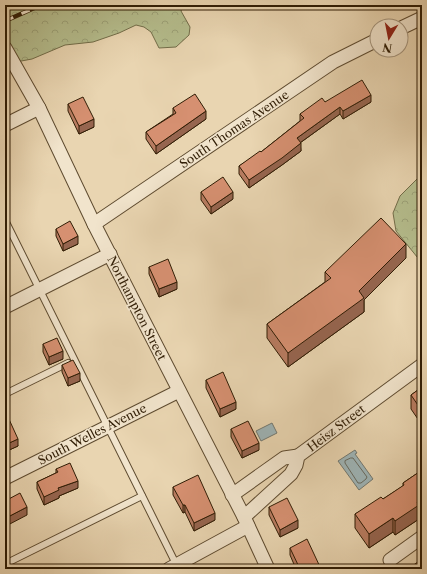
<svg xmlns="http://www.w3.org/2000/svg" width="427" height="574" viewBox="0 0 427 574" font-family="'Libre Caslon Text',serif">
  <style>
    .forest { fill: url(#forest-crowns); stroke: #726d49 }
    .water { fill: #9eb5b8; stroke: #727870 }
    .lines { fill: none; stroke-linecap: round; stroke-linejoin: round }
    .shore { stroke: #67695e; stroke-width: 1 }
    .lane-casing { stroke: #5e4b30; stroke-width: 8 }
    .street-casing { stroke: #5e4b30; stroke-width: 15 }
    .lane { stroke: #f1e4cc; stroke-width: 6 }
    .street { stroke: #f1e4cc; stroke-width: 13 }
    .rail-casing { stroke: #301d05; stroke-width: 4.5 }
    .rail { stroke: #f1e4cc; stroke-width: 3; stroke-dasharray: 9; stroke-linecap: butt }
    .wall { fill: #b87c61; stroke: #301d05 }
    .shaded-wall { fill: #96654f; stroke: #301d05 }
    .building { fill: #d69071; stroke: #301d05 }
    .labels { text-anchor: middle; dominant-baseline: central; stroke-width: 3; stroke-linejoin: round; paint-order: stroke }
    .street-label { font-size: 12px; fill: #301d05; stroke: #f1e4cc }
  </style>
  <defs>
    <pattern id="forest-crowns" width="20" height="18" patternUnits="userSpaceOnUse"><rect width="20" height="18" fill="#b5bd8d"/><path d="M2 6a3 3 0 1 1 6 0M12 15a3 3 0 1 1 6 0" fill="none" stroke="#9ca278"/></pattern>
  </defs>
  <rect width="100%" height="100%" fill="#e9d5b1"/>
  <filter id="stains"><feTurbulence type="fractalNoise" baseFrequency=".005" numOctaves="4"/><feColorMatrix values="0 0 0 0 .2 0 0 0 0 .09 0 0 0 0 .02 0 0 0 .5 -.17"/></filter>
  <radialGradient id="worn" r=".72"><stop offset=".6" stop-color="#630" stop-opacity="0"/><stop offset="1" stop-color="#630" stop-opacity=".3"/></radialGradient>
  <g class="forest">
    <path d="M5 5H183L181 11 190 27 189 35 176 47 159 48 151 32 144 27 136 25 119 33 93 42 65 45 32 59 5 64Z"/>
    <path d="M422 174V263L396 231 393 213 400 196Z"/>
  </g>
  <g class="water">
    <path d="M272 423 277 433 261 441 256 431Z"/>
    <path d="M355 450 357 453 355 454 373 479 359 490 338 461Z"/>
  </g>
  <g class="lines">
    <path class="shore" d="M351 458H353L367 477 366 479 361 483H358L345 463V461Z"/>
    <g class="lane-casing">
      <g id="lane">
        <path d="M5 220 177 566"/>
        <path d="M5 394 68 363"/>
        <path d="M5 564 142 496"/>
      </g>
    </g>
    <g class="street-casing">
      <g id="street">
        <path d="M401 28 422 18"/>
        <path d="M5 48 39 108 94 224 244 517 268 569"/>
        <path d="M5 125 39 108"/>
        <path d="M94 224 333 62 377 40"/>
        <path d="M5 307 110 254"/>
        <path d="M5 478 179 391"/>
        <path d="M232 495 284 458 298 456"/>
        <path d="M244 517 291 474 296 465 298 456 422 365"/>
        <path d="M390 560 422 537"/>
        <path d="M169 569 248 526"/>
      </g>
    </g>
    <use href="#lane" class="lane"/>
    <use href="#street" class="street"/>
    <g class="rail-casing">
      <path id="rail" d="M5 21 41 5"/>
    </g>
    <use href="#rail" class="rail"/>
  </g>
  <g class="wall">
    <path d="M422 38V61L418 55V41Z"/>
    <path d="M325 102H371L343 119 340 114 300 143 301 151 282 165 249 188 239 174V166L261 152 300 121V114Z"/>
    <path d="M68 104 94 127 79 134 68 111Z"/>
    <path d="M173 108 206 119 156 154 146 139V132L173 114Z"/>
    <path d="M201 192 233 199 211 214 201 200Z"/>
    <path d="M56 229 78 244 63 251 56 236Z"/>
    <path d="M406 258 364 300V312L288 367 267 338V324L325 282V272Z"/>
    <path d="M149 267 177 289 159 297 149 274Z"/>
    <path d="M43 344 63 359 49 365 43 352Z"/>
    <path d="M62 365 80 381 68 386 62 372Z"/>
    <path d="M206 380 236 409 220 417 206 388Z"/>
    <path d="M422 387V425L411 409V395Z"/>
    <path d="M5 419 18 446 7 451 5 446Z"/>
    <path d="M231 429 259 450 242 458 231 437Z"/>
    <path d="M56 469 78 488 59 496V498L44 505 37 489V482L56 473Z"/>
    <path d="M422 470 419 519 395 535 393 532 369 548 355 528V514L383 499 403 486V483Z"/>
    <path d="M173 487 215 520 194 531 185 512 183 513 173 495Z"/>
    <path d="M269 507 298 528 280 537 269 515Z"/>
    <path d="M290 548 321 569H296L290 555Z"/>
  </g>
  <g class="shaded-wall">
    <path d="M384 5H393L384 9Z"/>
    <path d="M371 95V102L343 119V111Z"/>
    <path d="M340 107V114L297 145V138Z"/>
    <path d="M206 111V119L156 154V146Z"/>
    <path d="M94 119V127L79 134V126Z"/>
    <path d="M301 143V151L282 165 249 188V180Z"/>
    <path d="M233 192V199L211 214V207Z"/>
    <path d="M78 236V244L63 251V244Z"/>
    <path d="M406 244V258L364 300V312L288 367V353L359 291Z"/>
    <path d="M177 282V289L159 297V289Z"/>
    <path d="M63 351V359L49 365V357Z"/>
    <path d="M80 373V381L68 386V378Z"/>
    <path d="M236 402V409L220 417V409Z"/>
    <path d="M18 439V446L7 451V444Z"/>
    <path d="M259 443V450L242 458V451Z"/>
    <path d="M78 481V488L59 496V498L44 505V497L58 488Z"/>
    <path d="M422 499V513L419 515V519L395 535V521L417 502Z"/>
    <path d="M183 505H185V512L183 513Z"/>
    <path d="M27 507V515L6 526V518Z"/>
    <path d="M215 513V520L194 531V523Z"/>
    <path d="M393 518V532L369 548V534Z"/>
    <path d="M298 520V528L280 537V530Z"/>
  </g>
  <g class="building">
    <path d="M422 38V46L418 41Z"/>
    <path d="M362 80 371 95 343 111 340 107 297 138 301 143 282 158 249 180 239 166 260 151 261 152 304 118 300 114 322 98 325 102Z"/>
    <path d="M195 94 206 111 156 146 146 132 176 113 173 108Z"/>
    <path d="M83 97 94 119 79 126 68 104Z"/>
    <path d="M223 177 233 192 211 207 201 192Z"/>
    <path d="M381 218 406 244 359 291 364 298 288 353 267 324 331 278 325 272Z"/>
    <path d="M70 221 78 236 63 244 56 229Z"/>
    <path d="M168 259 177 282 159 289 149 267Z"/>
    <path d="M57 338 63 351 49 357 43 344Z"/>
    <path d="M73 360 80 373 68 378 62 365Z"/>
    <path d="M223 372 236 402 220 409 206 380Z"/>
    <path d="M422 387V411L411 395Z"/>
    <path d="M8 417 18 439 7 444 5 439V419Z"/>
    <path d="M248 421 259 443 242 451 231 429Z"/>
    <path d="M70 463 78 481 58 488 59 490 44 497 37 482 58 472 56 469Z"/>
    <path d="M422 470V499L417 502 419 505 395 521 393 518 369 534 355 514 381 497 383 499 404 485 403 483Z"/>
    <path d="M198 475 215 513 194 523 185 505H183L173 487Z"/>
    <path d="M20 493 27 507 6 518 5 517V501Z"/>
    <path d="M287 498 298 520 280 530 269 507Z"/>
    <path d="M307 539 321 569H300L290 548Z"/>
    <path d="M422 559V569H408Z"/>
  </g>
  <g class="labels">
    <g class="street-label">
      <text transform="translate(234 129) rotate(-34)">South Thomas Avenue</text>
      <text transform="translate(137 308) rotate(63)">Northampton Street</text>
      <text transform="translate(336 428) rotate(-37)">Heisz Street</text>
      <text transform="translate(92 434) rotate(-27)">South Welles Avenue</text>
    </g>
  </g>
  <rect width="427" height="574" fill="none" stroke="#e9d5b1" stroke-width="20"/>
  <rect x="6" y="6" width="415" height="562" fill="none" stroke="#301d05" stroke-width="2"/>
  <rect x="10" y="10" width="407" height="554" fill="none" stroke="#301d05"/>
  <g transform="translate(389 38) rotate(190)"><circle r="19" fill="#f1e4cc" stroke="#a4947c"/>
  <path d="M0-3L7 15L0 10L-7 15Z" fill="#8f2418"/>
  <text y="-6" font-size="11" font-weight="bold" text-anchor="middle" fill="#301d05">N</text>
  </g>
  <rect width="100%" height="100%" filter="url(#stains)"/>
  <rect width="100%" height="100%" fill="url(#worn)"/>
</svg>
